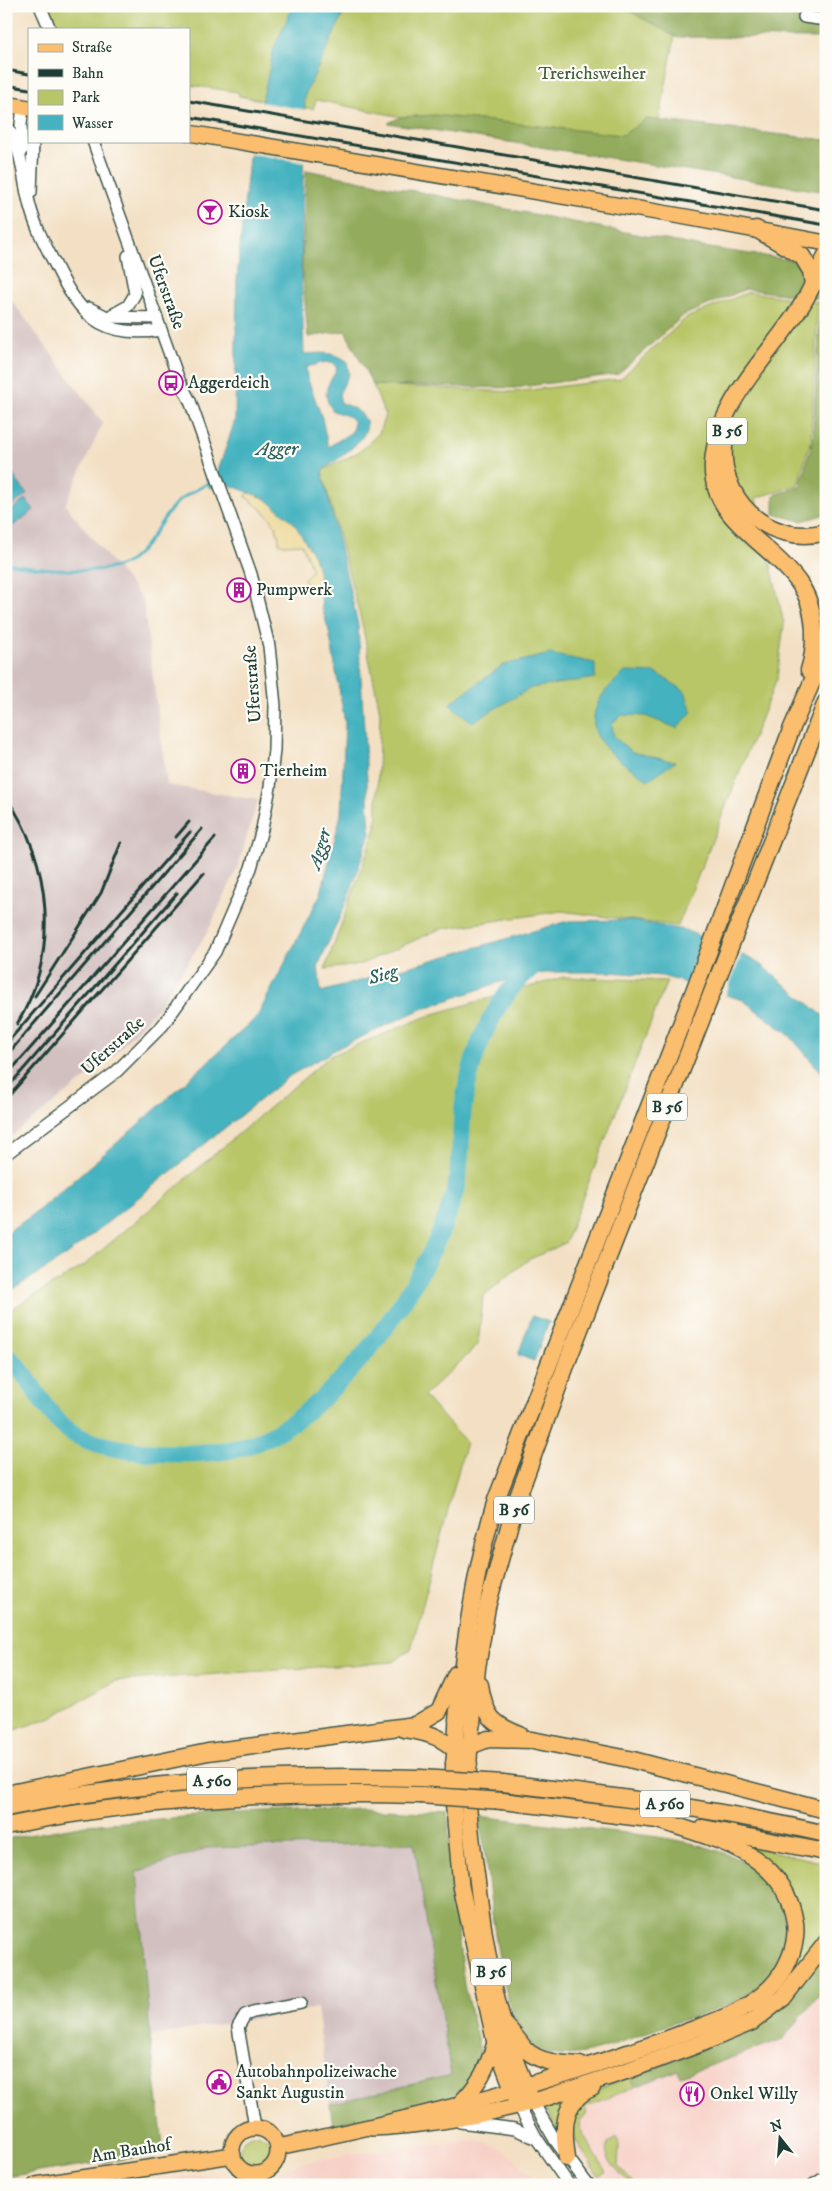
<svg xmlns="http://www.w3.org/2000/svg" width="832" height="2191" viewBox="0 0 832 2191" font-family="'IM FELL DW Pica',serif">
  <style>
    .built { fill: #f7d1c8 }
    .industrial { fill: #d2bfc0 }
    .green { fill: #b8c668; stroke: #6c824e }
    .forest { fill: #92ab5c; stroke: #587448 }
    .sand { fill: #eeda9e; stroke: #868c69 }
    .water { fill: #44b2c0; stroke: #32787a; fill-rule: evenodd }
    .pier { fill: #f3e0c4 }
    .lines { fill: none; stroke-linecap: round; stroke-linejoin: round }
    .stream { stroke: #44b2c0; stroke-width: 3 }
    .river { stroke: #44b2c0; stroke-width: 18 }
    .minor-casing { stroke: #3f554a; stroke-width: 14 }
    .major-casing { stroke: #3f554a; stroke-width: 18 }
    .highway-casing { stroke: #3f554a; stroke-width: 19 }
    .minor { stroke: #fff; stroke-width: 11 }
    .major { stroke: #fbbd6e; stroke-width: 15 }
    .highway { stroke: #fbbd6e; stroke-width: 16 }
    .rail { stroke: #1f3d34; stroke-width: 3 }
    .highway-bridge-casing { stroke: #3f554a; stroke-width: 19; stroke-linecap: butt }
    .highway-bridge { stroke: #fbbd6e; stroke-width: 16 }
    .labels { text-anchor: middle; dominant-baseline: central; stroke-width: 4.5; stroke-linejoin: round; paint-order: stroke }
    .shield { fill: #fdfcf7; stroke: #62766e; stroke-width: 1 }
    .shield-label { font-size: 16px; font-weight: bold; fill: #1f3d34 }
    .park-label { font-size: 18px; fill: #455f41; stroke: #fdfcf7 }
    .poi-label { font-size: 18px; fill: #1f3d34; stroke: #fdfcf7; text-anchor: start }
    .street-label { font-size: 18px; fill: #1f3d34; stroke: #fdfcf7 }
    .water-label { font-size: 19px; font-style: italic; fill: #2a605e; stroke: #fdfcf7 }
  </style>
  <rect width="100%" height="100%" fill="#fdfcf7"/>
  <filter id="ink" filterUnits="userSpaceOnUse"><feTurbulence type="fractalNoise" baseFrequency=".02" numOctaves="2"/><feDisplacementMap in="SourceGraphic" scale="10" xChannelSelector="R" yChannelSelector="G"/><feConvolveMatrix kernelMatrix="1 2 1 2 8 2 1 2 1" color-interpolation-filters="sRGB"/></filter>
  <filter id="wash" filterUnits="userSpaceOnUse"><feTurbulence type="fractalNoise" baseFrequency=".0096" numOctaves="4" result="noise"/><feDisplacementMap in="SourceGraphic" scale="20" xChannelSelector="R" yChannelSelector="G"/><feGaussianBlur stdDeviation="1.12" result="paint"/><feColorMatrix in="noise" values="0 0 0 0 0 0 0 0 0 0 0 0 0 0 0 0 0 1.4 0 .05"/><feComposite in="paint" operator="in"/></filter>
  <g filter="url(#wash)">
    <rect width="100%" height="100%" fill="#f3e0c4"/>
    <g class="built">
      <path d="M826 1986V2185H603L600 2180 576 2149 580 2121 587 2113 584 2107 679 2070 682 2076 783 2039Z"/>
      <path d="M476 2140 490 2143 510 2155 543 2185H252L274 2181 280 2171 295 2165 349 2154Z"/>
      <path d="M201 2174 229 2177 241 2185H135Z"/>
    </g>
    <g class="industrial">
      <path d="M6 293 103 423 65 505 143 600 167 785 258 800 237 869 207 933 160 1005 107 1062 6 1140Z"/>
      <path d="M414 1843 451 2075 330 2104 317 2008 150 2036 137 1871 207 1848Z"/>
    </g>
    <g class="green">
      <path d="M46 6H826L675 36 659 121H656L649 151 422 116 401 117 316 100 313 109 239 96 238 92 189 85V29H56Z"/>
      <path d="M749 292 818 302 811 439 798 485 756 498 784 624 777 678 678 926 561 911 440 929 359 965 325 969 376 828 380 712 362 624 322 471 360 451 379 433 385 415 373 385 514 392 620 379 686 318Z"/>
      <path d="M564 977 667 981 565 1243 528 1260 483 1296 478 1345 424 1396 466 1442 411 1649 394 1662 116 1681 52 1717 6 1733V1312L82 1267 330 1056 430 1015Z"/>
      <path d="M748 1846 826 1863V1935L785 1987 764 2007 737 2021 800 1931Z"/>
      <path d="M631 2077 634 2087 585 2107 587 2113 580 2121 579 2127 606 2172 598 2176 569 2129C577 2095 601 2088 631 2077Z"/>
      <path d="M571 2096 557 2131 543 2105Z"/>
      <circle cx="256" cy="2150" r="16"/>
      <path d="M617 2138 619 2146 618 2166 635 2185H631C622 2175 602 2159 607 2144Z"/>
    </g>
    <g class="forest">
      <path d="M620 6H826V38L676 37Z"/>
      <path d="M435 115 623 135 646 119 826 140V192L388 123 401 117Z"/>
      <path d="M306 170 702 247 826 265V514L802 521 774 514V495L800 487 813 439 821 299 746 289 684 315 618 374 514 388 373 385 345 331 308 337 302 268Z"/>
      <path d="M362 1809 448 1813 450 1868 464 1985 481 2055 479 2069 469 2086 451 2097 333 2126 330 2104 451 2075 414 1843 207 1848 137 1872 150 2036 164 2153 6 2177V1839L86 1825 232 1813Z"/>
      <path d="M478 1816C521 1821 565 1826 608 1831 651 1836 697 1840 736 1858 759 1869 780 1890 784 1915 788 1937 785 1961 769 1978 739 2009 697 2014 659 2028 630 2038 599 2053 568 2055 553 2057 537 2051 527 2040 499 2008 490 1891 484 1847 483 1836 479 1826 478 1816Z"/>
      <path d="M826 1953V1986L783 2039 681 2076 679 2070 634 2087 631 2077 732 2038Z"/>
    </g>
    <path class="sand" d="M249 493C278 497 303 530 314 555 319 568 319 583 321 597L315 591 311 593 304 580 312 570 302 544 283 545 279 543C279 519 261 510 245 496Z"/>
    <g class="water">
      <path d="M293 6H347L305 95 301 269 304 354C321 353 332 351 347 361L349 374 339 394 341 403C398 423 346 452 322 471L358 625 370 833 349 896 318 966 321 992 568 921 628 920 685 930 756 961 826 1018V1078L790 1036 743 1000 662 976 609 972H558L521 975 419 1010 340 1047 288 1077 67 1255 6 1294V1233L34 1214 147 1117 257 1017 321 893 341 814 345 723 329 631 322 608 319 575 314 556 294 523 266 499 227 484 210 488 206 479 218 471 235 420 237 278 249 158 274 48ZM326 362 334 364 337 369C328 386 320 392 333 411L348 416 354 422 352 432 328 447 322 418 307 377 306 367Z"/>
      <path d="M12 474 27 494 6 510V478Z"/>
      <path d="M26 499 34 510 6 531V514Z"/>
      <path d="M550 654 595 663V678L531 688 472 722 449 704 503 665Z"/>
      <path d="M625 672 656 673 685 691 692 712 677 728 645 716 622 715 612 723 614 737 632 752 675 762 648 780C617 758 575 738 603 694 609 686 618 679 625 672Z"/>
      <path d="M532 1316 549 1322 534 1361 518 1355Z"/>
    </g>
    <g class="pier">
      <path d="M260 102 307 110 306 163 248 153Z"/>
      <path d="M705 936 742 953 725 997 686 985Z"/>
    </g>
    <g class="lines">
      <path class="stream" d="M6 563C34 568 104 577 128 562 151 547 160 517 180 500 189 493 201 488 210 482"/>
      <path class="river" d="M6 1355C31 1375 44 1415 71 1432 101 1452 165 1455 200 1453 214 1452 229 1451 243 1447 333 1420 432 1279 455 1191 462 1164 460 1135 463 1108 471 1052 494 995 540 961"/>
    </g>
  </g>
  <g filter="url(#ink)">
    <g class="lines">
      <g class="minor-casing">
        <g id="minor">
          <path d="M40 6 50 29"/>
          <path d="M804 17 826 20"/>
          <path d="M6 126C22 146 22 174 28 198 34 227 48 250 61 276 84 321 109 338 161 330"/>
          <path d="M22 150 21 124 23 107"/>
          <path d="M31 192 33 141"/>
          <path d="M89 308 107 317 157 318"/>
          <path d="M110 316 128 306 135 294 128 256"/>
          <path d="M6 1154 116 1072 163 1025 215 952 251 868 262 829 270 787 274 750 275 706 269 646 251 574 190 401 179 380 93 141"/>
          <path d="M533 2102 555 2140 588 2185"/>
          <path d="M519 2106 537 2139 569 2185"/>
          <path d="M460 2122 515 2129 537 2139"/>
          <path d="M255 2127 238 2027 245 2015 253 2012 301 2003"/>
          <path d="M259 2173 260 2185"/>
          <path d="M813 2185 826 2177"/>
        </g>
      </g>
      <g class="major-casing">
        <g id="major">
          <path d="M6 104 29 108"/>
          <path d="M189 133 686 217 826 243"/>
          <path d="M457 1720 452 1788 461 1886 495 2043 519 2106"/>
          <path d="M460 2103C480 2083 486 2070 495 2043"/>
          <path d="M371 2128C427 2126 479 2116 533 2102 499 2031 486 1956 477 1878 473 1848 468 1817 468 1787 468 1766 470 1744 472 1723"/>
          <circle cx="255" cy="2151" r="23"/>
          <path d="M278 2147C359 2130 440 2112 520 2088"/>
          <path d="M36 2185 233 2155"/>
        </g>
      </g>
      <g class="highway-casing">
        <g id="highway">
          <path d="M756 229 802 256 811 271 813 285"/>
          <path d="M725 439C715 497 768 548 826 532"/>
          <path d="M809 670C813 658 814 649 814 636 814 619 810 600 801 586 774 544 709 520 713 463 717 400 772 354 803 303 812 288 819 272 826 255"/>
          <path d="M480 1685C485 1715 491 1724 520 1735"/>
          <path d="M457 1720C464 1645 474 1572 496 1500L694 991 791 730 826 650"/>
          <path d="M472 1723 477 1668 487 1607 515 1505 569 1357 826 702"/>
          <path d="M404 1729C435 1733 448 1740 469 1764"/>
          <path d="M454 1763 460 1753 470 1746 488 1739 532 1740 629 1759 826 1810"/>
          <path d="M503 1783C611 1796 719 1809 826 1834"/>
          <path d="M6 1794 208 1752 415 1725 439 1711 456 1674"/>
          <path d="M502 1801 666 1821"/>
          <path d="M6 1808C141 1780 283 1774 420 1778"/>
          <path d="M6 1826C142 1798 282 1791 420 1795"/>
          <path d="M703 1828 826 1852"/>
          <path d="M502 2022C512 2031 518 2041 526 2050 540 2063 562 2064 580 2065"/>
          <path d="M525 2086C575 2071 624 2055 673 2037 706 2024 744 2014 770 1988 786 1972 798 1946 795 1923 784 1850 714 1840 656 1819"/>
          <path d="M533 2102 629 2070 702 2043 752 2022 783 1998 826 1943"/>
          <path d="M567 2158C563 2130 561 2101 592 2088"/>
        </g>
      </g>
      <use href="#minor" class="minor"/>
      <use href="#major" class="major"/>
      <use href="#highway" class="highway"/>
      <g class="rail">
        <path d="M6 70 29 74"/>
        <path d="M6 85 29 89"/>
        <path d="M189 101 826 210"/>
        <path d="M189 117 826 225"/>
        <path d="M6 797C52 863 60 954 17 1024"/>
        <path d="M176 837 189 822"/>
        <path d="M35 996 101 893 121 843"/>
        <path d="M6 1044 190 832"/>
        <path d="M6 1056 202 829"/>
        <path d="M6 1076 215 838"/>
        <path d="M8 1087 177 893"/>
        <path d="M6 1099 204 873"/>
      </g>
      <g class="highway-bridge-casing">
        <g id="highway-bridge">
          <path d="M420 1778 503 1783"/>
          <path d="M420 1795 502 1801"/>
        </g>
      </g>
      <use href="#highway-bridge" class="highway-bridge"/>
    </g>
  </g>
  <defs>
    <g id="bar-ring" transform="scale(1.25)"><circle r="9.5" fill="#fdfcf7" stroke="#b5179e" stroke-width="1.5"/><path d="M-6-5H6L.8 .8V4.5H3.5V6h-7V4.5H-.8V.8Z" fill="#b5179e"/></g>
    <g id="bus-ring" transform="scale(1.25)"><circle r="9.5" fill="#fdfcf7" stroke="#b5179e" stroke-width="1.5"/><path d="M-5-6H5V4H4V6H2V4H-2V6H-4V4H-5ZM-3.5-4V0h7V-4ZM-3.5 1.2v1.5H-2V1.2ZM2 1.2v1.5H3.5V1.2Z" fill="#b5179e"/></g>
    <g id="building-ring" transform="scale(1.25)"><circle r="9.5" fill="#fdfcf7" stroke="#b5179e" stroke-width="1.5"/><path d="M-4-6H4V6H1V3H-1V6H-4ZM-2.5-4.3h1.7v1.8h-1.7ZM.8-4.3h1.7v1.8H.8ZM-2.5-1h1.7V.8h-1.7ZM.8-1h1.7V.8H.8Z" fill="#b5179e"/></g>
    <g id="civic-ring" transform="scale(1.25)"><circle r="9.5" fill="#fdfcf7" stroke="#b5179e" stroke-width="1.5"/><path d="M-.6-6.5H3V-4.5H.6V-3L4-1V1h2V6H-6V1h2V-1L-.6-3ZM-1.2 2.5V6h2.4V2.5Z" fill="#b5179e"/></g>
    <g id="restaurant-ring" transform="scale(1.25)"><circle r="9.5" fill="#fdfcf7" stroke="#b5179e" stroke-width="1.5"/><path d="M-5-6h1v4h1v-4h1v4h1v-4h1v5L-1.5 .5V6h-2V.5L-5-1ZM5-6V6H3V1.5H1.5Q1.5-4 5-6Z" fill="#b5179e"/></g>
  </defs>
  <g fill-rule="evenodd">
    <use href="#bar-ring" x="210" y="212"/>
    <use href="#bus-ring" x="171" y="383"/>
    <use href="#building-ring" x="239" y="590"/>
    <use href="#building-ring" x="243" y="771"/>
    <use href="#civic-ring" x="219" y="2082"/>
    <use href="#restaurant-ring" x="692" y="2094"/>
  </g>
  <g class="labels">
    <g class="shield">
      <rect x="707" y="417.5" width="40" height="27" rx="4"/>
      <rect x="647" y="1093.5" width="40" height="27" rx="4"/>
      <rect x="494" y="1496.5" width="40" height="27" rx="4"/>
      <rect x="187" y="1767.5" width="50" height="27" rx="4"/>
      <rect x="640" y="1790.5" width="50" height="27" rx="4"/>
      <rect x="471" y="1958.5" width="40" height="27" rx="4"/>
    </g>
    <g class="shield-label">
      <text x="727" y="431">B 56</text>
      <text x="667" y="1107">B 56</text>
      <text x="514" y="1510">B 56</text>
      <text x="212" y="1781">A 560</text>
      <text x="665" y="1804">A 560</text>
      <text x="491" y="1972">B 56</text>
    </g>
    <g class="park-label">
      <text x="592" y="74">Trerichsweiher</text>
    </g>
    <g class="poi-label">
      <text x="228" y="212">Kiosk</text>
      <text x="188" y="383">Aggerdeich</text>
      <text x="256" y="590">Pumpwerk</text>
      <text x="260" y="771">Tierheim</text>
      <text x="236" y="2072">Autobahnpolizeiwache<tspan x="236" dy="21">Sankt Augustin</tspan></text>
      <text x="710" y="2094">Onkel Willy</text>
    </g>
    <g class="street-label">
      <text transform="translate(166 292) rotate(70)">Uferstraße</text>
      <text transform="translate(253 684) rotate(-94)">Uferstraße</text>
      <text transform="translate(113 1046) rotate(-42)">Uferstraße</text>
      <text transform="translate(131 2151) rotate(-9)">Am Bauhof</text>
    </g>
    <g class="water-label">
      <text x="277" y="449">Agger</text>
      <text transform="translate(320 849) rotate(-74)">Agger</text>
      <text transform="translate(383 975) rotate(-17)">Sieg</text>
    </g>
  </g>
  <rect width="832" height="2191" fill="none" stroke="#fdfcf7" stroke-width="25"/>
  <rect x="28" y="28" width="162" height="115" fill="#fdfcf7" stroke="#a4b0a9"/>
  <rect x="38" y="44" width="25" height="8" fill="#fbbd6e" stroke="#a4b0a9"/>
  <text x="72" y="52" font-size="15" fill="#1f3d34">Straße</text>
  <rect x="38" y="69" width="25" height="8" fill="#1f3d34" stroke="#a4b0a9"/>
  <text x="72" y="78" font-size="15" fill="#1f3d34">Bahn</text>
  <rect x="38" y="90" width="25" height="15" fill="#b8c668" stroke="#a4b0a9"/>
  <text x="72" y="102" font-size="15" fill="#1f3d34">Park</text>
  <rect x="38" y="115" width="25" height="15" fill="#44b2c0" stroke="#a4b0a9"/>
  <text x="72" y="128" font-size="15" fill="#1f3d34">Wasser</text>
  <g transform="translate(780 2138) rotate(343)" stroke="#fdfcf7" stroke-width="4" paint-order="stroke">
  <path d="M0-4L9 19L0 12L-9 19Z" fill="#1f3d34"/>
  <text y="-8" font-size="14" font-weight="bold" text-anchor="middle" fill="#1f3d34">N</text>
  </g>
</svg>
